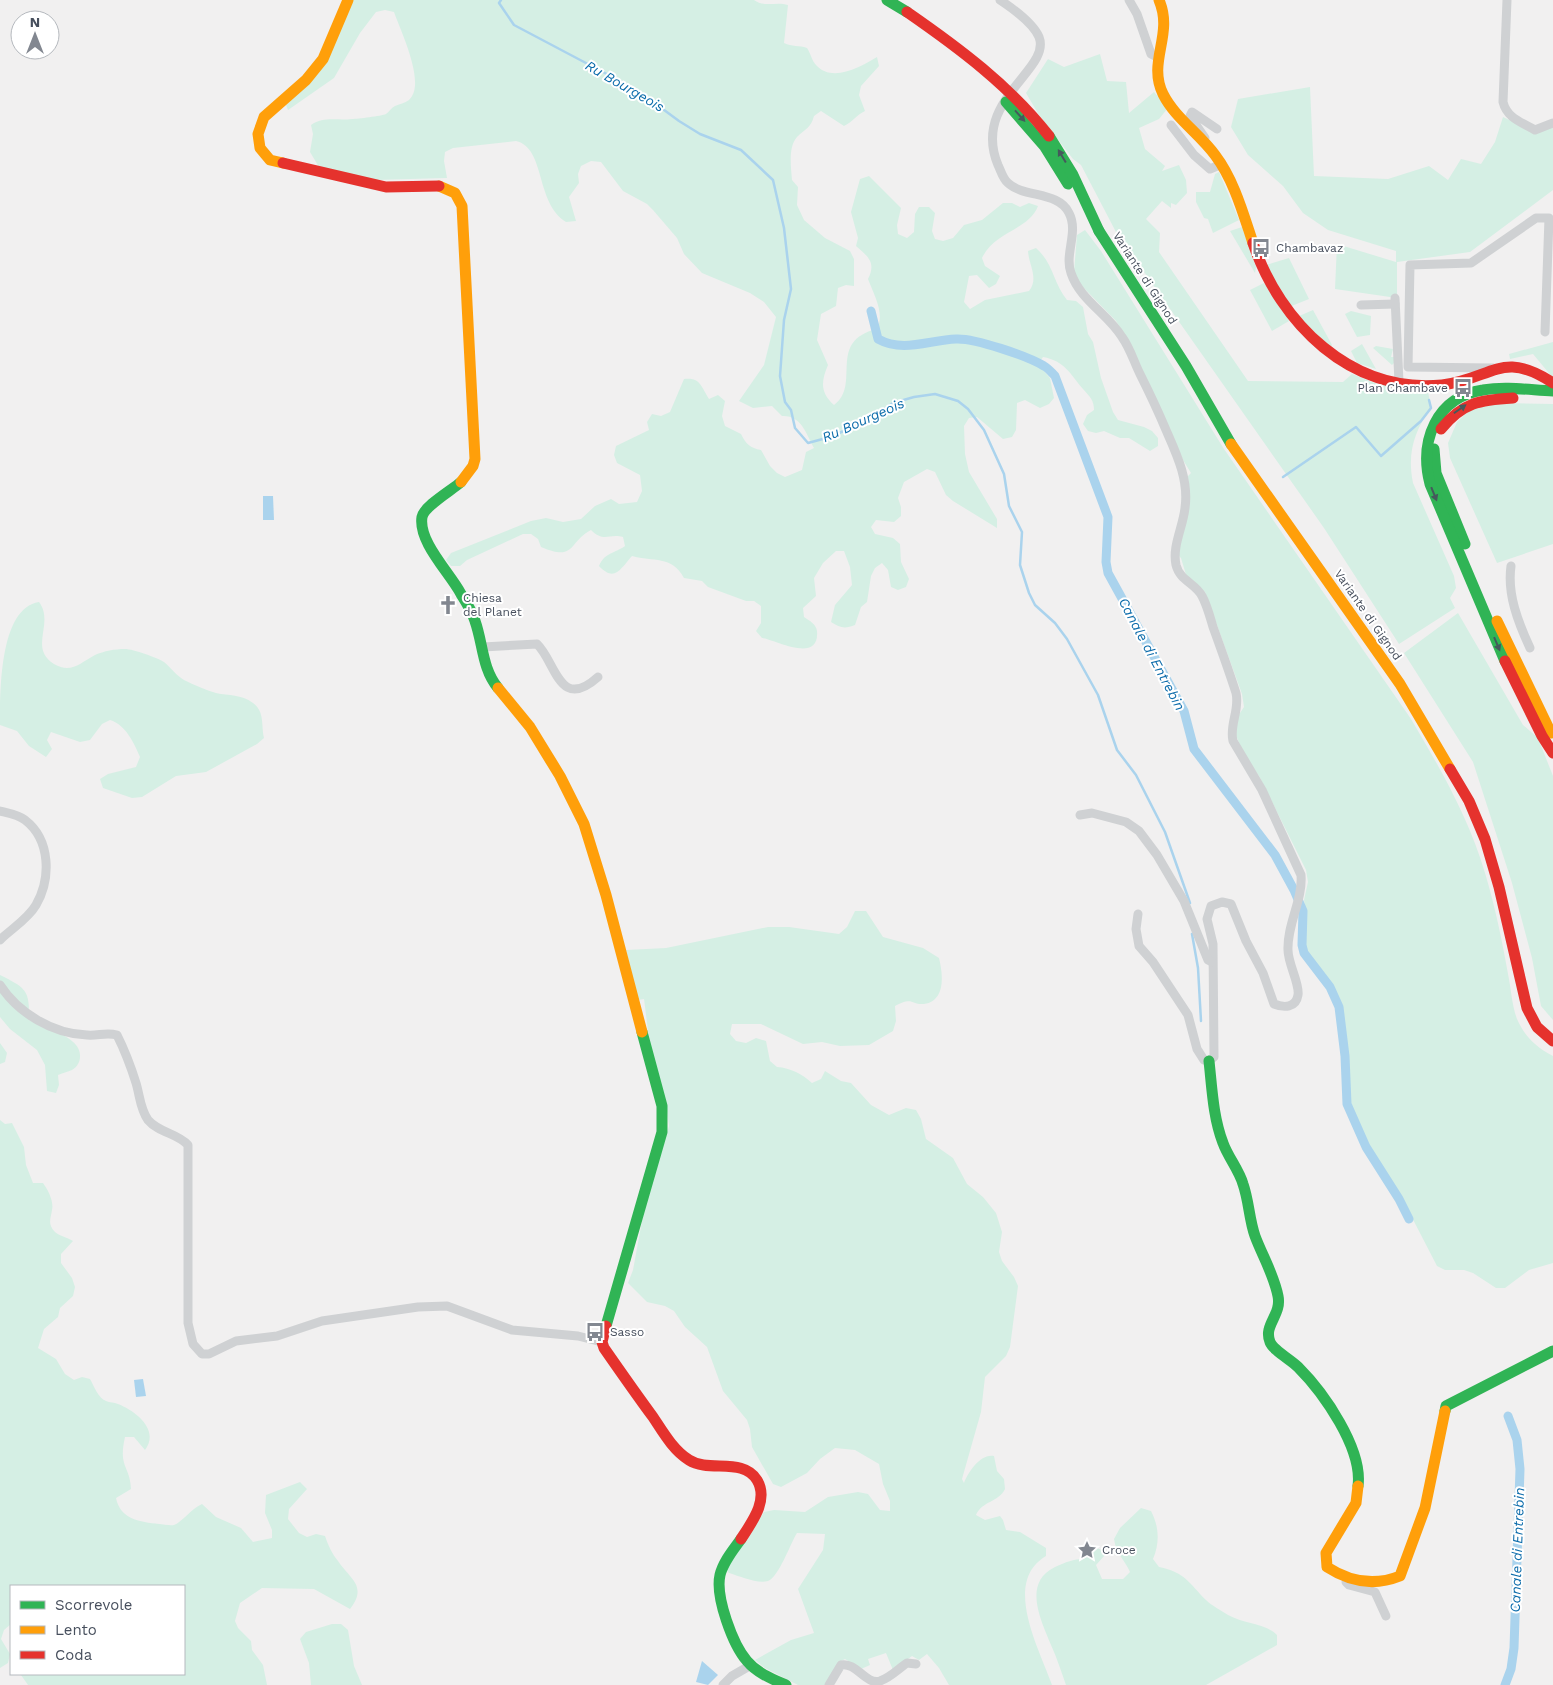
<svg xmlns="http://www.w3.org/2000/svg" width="1553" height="1685" viewBox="0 0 1553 1685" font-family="'Work Sans',sans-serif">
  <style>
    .green { fill: #d5efe4 }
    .water { fill: #aad3ed }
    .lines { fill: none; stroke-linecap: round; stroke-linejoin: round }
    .stream { stroke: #aad3ed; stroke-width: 2.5 }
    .canal { stroke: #aad3ed; stroke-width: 9 }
    .street { stroke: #cfd1d3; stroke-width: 9 }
    .fast { stroke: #30b455; stroke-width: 11 }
    .slow { stroke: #ff9f0a; stroke-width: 11 }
    .jam { stroke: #e5322d; stroke-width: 11 }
    .fast-bridge { stroke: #30b455; stroke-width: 11 }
    .jam-bridge { stroke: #e5322d; stroke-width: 11 }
    .oneway { fill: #45595c }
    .labels { text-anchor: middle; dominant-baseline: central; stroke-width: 4; stroke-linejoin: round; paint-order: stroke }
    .poi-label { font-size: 12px; fill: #474f5d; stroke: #fff; text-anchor: start }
    .street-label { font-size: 12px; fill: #474f5d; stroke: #fff }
    .water-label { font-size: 14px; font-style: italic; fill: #0c6cab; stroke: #fff }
  </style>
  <rect width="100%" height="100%" fill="#f1f0f0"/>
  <g class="green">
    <path d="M351 0H754C765 8 776 1 788 5L784 43C792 47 799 45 807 48 811 54 812 61 816 65 832 83 861 67 877 57L879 66 861 86 859 95 865 111C856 115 853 122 844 126L821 111 814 116C811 128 805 129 797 137 788 147 791 167 792 180L798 187 797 205 804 220 825 238 850 251 854 259V286L846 285 838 288 836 306 821 314 817 340 828 365C821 381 820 393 834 405 862 385 826 341 877 329 885 313 874 295 868 279 876 263 869 257 856 246L858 238 851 212 860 179 869 176 901 208 897 225 898 234 907 238 914 232 915 214 919 207H929L935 213 932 231 935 239 943 241 953 238 964 225 982 220 1003 203H1012L1020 207 1029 203 1038 206C1029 230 994 232 982 258L985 266 1000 276 996 284 989 288 977 275 969 276 964 302 970 309 985 300 1029 291C1039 278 1029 266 1028 251L1036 248C1054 264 1053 283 1067 300L1076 301 1083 307 1088 334 1093 342 1101 378 1113 412 1118 420 1144 427 1152 431 1158 438V446L1150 451 1129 438H1120L1104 431 1096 433 1088 431 1083 424 1087 415 1094 410C1094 400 1090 397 1083 389 1070 374 1065 361 1043 357L1038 364 1050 378 1054 398 1049 404 1040 408 1025 400 1017 403 1016 430 1012 437 1003 439 977 417 969 418 964 426 965 454 969 472 997 519V528L953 501 946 495 935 472 927 469 904 482 898 498 901 507V516L894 522 876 520 871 527 875 534 893 538 900 544 901 562 909 579 906 587 898 590 891 587 888 570 882 563 875 568 871 576 867 602 861 607 855 625C845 629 840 628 831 622L835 605 852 585 850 567 844 551H836L823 563 814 578 816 596 803 608 804 617C810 621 816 624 817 631 820 665 774 639 762 638L756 631 761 623V606L754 601H746L708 587 702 581 684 578C672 555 653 562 632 556 621 568 615 583 599 566 605 552 614 554 625 546L623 537C609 533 604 543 591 530 568 542 576 562 541 547L538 539 531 534H523L467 560 460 566H451L446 560 451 553 531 521 546 518 563 522 581 519 595 506 611 499 619 504 637 502 642 491 640 475 617 463 614 455 616 446 649 430 647 422 652 414 661 416 670 412 684 379C700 377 701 386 709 399L718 395 725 401 722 416 725 426 741 434C746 444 750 448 761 450L770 466 777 473 785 477 802 470 806 452 814 448C806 433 801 415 782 416L772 406 753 408 739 401 764 365 776 317 764 302 750 293 702 273 684 254 677 238 653 210 647 204 623 191 601 162 591 161 581 166 578 174 579 183 569 197 576 221 566 222C535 203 546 148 516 141L453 148 445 152 444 161 447 178 374 180 319 167 310 152 313 134 311 125C324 116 337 121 352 119 358 119 381 116 386 114 389 112 391 108 395 106 399 104 405 103 409 100 427 84 400 30 394 12L385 10 376 12 360 33 334 78 288 110 286 105 300 90Z"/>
    <path d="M1100 54 1107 81 1126 82 1129 113 1154 92 1168 108 1159 119 1139 128 1145 149 1165 166 1162 171 1179 165 1186 180 1187 193 1176 205 1171 203V208L1162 201 1146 219 1160 233 1159 252 1248 381 1343 382 1352 374 1380 385 1427 386 1431 408C1414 431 1407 454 1413 483L1454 576 1456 588 1450 598 1455 608 1399 644 1324 528 1116 232 1081 165 1073 159 1039 115 1026 93 1048 59 1064 67Z"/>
    <path d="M1310 87 1314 176 1388 179 1429 166 1448 180 1461 159 1481 164 1495 142 1503 117 1535 132 1553 125V190L1470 252 1397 262V298L1335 289 1337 244 1396 262V251L1328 230 1303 213 1283 186 1248 155 1231 127 1238 99Z"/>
    <path d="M1219 172 1239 220 1213 233 1208 219 1204 218 1196 202V192H1210L1215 174Z"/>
    <path d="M1242 227 1256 267 1255 273 1230 231Z"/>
    <path d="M1085 230 1101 251 1224 449 1411 719C1440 768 1469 818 1485 873 1495 906 1502 940 1508 974 1511 988 1512 1006 1517 1019 1525 1037 1536 1047 1553 1056V1263L1529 1270 1505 1288H1496L1473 1273 1464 1270H1445L1437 1266 1405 1204 1379 1164 1350 1105 1341 1011 1329 983 1305 950 1306 913 1304 900 1308 882 1306 870 1259 776 1242 751 1236 735 1238 716 1244 707 1242 694 1205 592 1187 578 1181 558 1178 555 1189 498 1188 476 1191 473 1183 460 1127 338 1116 321 1078 282 1074 272 1077 235Z"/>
    <path d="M1289 258 1309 299 1289 307 1266 265Z"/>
    <path d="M1264 283 1289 321 1272 331 1250 290Z"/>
    <path d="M1313 310 1332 345 1331 347 1297 317Z"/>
    <path d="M1351 311 1371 316 1370 335 1357 337 1345 314Z"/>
    <path d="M1553 342V378L1533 354 1510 359 1509 354Z"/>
    <path d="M1362 344 1376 369 1357 363 1351 351Z"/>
    <path d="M1376 346 1393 349 1391 357H1394L1396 361 1392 365 1373 348Z"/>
    <path d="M1502 403 1553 404V544L1497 563 1450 458 1448 443 1457 422 1473 407Z"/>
    <path d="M39 602C55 623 28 648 54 664 71 674 80 663 95 655 104 651 115 649 125 649 133 649 158 658 164 662 171 668 177 676 184 680 194 685 206 690 216 693 229 696 241 694 253 703 265 712 261 725 264 738L257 744 206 772 176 776 142 797 132 798 103 788 100 779 108 774 136 767 140 757C134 743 126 725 110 720L102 724 90 740 80 742 51 732 47 740 52 749 46 757 29 746 17 731 0 725C0 688 0 608 39 602Z"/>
    <path d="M1458 613 1523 725 1538 738 1553 776V1020L1541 1006 1532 958 1512 883 1473 762 1404 653Z"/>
    <path d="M855 911H866L883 937 923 948 939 958C943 974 946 1001 924 1004 911 1005 913 996 895 1006L896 1021 893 1031 869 1045 840 1046 822 1042 803 1044 761 1024H732L730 1034 736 1041 746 1043 756 1038 766 1041 770 1061 777 1067C791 1068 802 1074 812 1083L821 1079 825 1071 841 1081 851 1083 871 1105 889 1115 906 1108 916 1110 921 1119 926 1139 953 1158 967 1184 983 1197 996 1213 1002 1232 999 1252 1002 1261 1014 1277 1018 1286 1010 1347 1006 1356 985 1377 981 1412 962 1479 964 1483C968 1472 981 1453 994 1456L997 1471 1004 1479 1005 1489C999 1502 982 1501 976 1515L985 1520 1000 1516 1003 1520 1006 1530 1020 1532 1046 1548V1556C1002 1582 1039 1648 1052 1685H949L939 1668 927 1654 919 1660 912 1656 893 1670 886 1653 868 1659 870 1665 861 1669 845 1659 841 1661 825 1685H798L765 1668 755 1660 791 1640 814 1633 798 1589 823 1550 825 1534 797 1533C790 1544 779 1577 768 1581 757 1584 739 1576 729 1573L726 1570 764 1512 774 1510 805 1512 828 1497 858 1492 868 1494 880 1510 890 1511V1501L883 1484 879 1464 855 1450 835 1448 820 1459 807 1473 781 1487 773 1484 752 1447 750 1429 747 1420 723 1391 707 1347 685 1327 674 1311 665 1306 647 1302 628 1283 633 1270 644 1210 669 1126 666 1104 650 1047 644 999 638 1000 626 950 666 948 768 927H789L839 934 847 927Z"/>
    <path d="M0 975C26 988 30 990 29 1020 45 1028 82 1037 80 1057 80 1062 77 1067 72 1070 68 1072 62 1073 58 1075L59 1085 56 1093 47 1091 45 1065 37 1050 10 1029 0 1017Z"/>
    <path d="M0 1043 7 1053 5 1062 0 1064Z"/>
    <path d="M0 1120 5 1124 12 1123 24 1147 26 1165 33 1183H43C48 1190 54 1201 52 1210 51 1218 47 1224 55 1232 59 1236 67 1237 73 1241L61 1254V1263L72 1278 75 1287 73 1296 60 1308 58 1317 44 1329 38 1348 56 1359 65 1374 74 1380 82 1377 90 1379C94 1386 98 1398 106 1401 110 1403 114 1402 118 1404 136 1411 160 1430 145 1450L134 1437H125C118 1468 130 1465 131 1489L116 1498C120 1519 140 1522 159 1524 163 1524 170 1526 174 1525 181 1523 191 1509 202 1504L216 1517 241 1528 253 1542 272 1538V1530L265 1513 266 1495 300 1482 307 1489 289 1509 288 1519 299 1533 307 1537 316 1534 325 1536C328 1545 332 1554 338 1561 350 1579 368 1586 350 1609L314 1589 262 1588 240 1603 235 1621 238 1628 251 1641 252 1650 263 1665 267 1685H28L21 1675 184 1674V1586H11V1624L4 1630 1 1639 10 1654 8 1663 0 1668Z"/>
    <path d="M1141 1508 1151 1511C1159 1526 1160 1543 1153 1559L1159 1567C1185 1572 1189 1583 1206 1600 1212 1606 1221 1610 1228 1615 1244 1624 1265 1623 1277 1635V1645L1206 1685H1066C1061 1671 1057 1658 1051 1645 1041 1620 1022 1583 1055 1567 1066 1562 1073 1559 1084 1559L1090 1551 1097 1548 1104 1551 1105 1555 1096 1565 1102 1579H1123L1130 1572C1125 1560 1116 1554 1114 1539L1120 1528Z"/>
    <path d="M332 1624H341L348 1630 354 1666 362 1685H311L309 1663 300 1639 306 1632Z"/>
  </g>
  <g class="water">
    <path d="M263 496H273L274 520H263Z"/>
    <path d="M143 1379 146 1396 136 1397 134 1380Z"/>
    <path d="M702 1661 718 1675 708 1685 696 1682Z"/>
  </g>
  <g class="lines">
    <g class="stream">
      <path d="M501 0 499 3 514 25 637 90 679 121 700 134 741 150 773 180 784 228 791 289 784 320 780 376 785 402 791 410 795 428 808 443 830 437 864 422 893 403 914 397 935 394 958 401 968 409 984 430 1004 474 1009 506 1022 532 1020 565 1029 593 1035 605 1055 623 1067 639 1098 695 1117 750 1136 775 1165 832 1190 903"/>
      <path d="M1283 477 1356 427 1381 456 1421 421 1431 408 1429 400"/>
      <path d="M1192 934 1198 968 1201 1021"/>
    </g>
    <g class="canal">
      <path d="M871 311 878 339C903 353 929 340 956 339 975 338 1027 356 1044 366 1048 368 1051 372 1055 376L1108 517 1106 562 1108 573 1184 711 1194 749 1275 855 1294 890 1303 911 1302 945 1304 953 1330 987 1339 1007 1345 1056 1347 1104 1366 1147 1399 1199 1409 1219"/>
      <path d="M1505 1685 1511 1669 1514 1648 1520 1469 1517 1440 1508 1416"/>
    </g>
    <g class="street">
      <path d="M1000 0C1012 8 1033 23 1039 37 1052 70 971 100 998 165 1001 171 1003 179 1008 183 1024 198 1059 191 1069 213 1079 232 1064 254 1071 273 1080 300 1108 314 1122 337 1130 348 1134 362 1140 374 1149 392 1158 411 1166 430 1177 455 1189 480 1185 508 1183 527 1172 546 1176 565 1180 581 1195 583 1202 596 1207 605 1210 617 1213 627 1221 649 1229 671 1236 693 1240 710 1229 725 1233 741L1262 790 1301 875C1303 900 1287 924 1288 950 1288 964 1300 984 1298 995 1296 1008 1284 1008 1274 1004L1263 973 1246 941 1231 904 1222 902 1211 906 1207 919 1213 944 1214 1057 1209 1061 1204 1060 1197 1049 1188 1015 1153 962 1139 946 1136 929 1138 914"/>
      <path d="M1129 0 1137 14 1151 54 1159 58"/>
      <path d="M1507 0 1503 102C1507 118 1521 122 1535 130L1553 123"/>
      <path d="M1171 125 1194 155 1210 169 1222 164"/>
      <path d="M1205 138 1190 116 1192 112 1217 129"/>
      <path d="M1395 298 1399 382"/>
      <path d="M1361 305 1395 304"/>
      <path d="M1493 368 1408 367 1410 265 1471 263 1536 218H1549L1545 332"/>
      <path d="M1511 566C1507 594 1518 622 1530 648"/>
      <path d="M483 647 537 644C556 662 559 712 598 677"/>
      <path d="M0 811C8 813 19 815 25 820 51 840 51 879 36 905 28 919 11 929 0 940"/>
      <path d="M1080 815 1092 813 1126 822 1139 831 1157 855 1184 901 1208 960 1212 962"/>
      <path d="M0 985C18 1013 53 1034 87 1035 98 1036 106 1032 117 1035 125 1051 131 1067 136 1083 140 1096 140 1109 148 1120 159 1133 177 1133 188 1145V1323L193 1344 202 1354H209L236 1341 277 1336 322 1321 418 1307 447 1306 512 1330 578 1336 602 1342"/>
      <path d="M1346 1582 1349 1585 1375 1592 1386 1616"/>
      <path d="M723 1685 732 1676 751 1665"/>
      <path d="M829 1685 841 1665C857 1662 865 1685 880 1681 891 1677 898 1669 907 1663L916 1664"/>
    </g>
    <g class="fast">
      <path d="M887 0 907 12"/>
      <path d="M1099 231 1186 366 1231 444"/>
      <path d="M1434 449 1436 473 1465 544"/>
      <path d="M461 482C452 490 424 506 422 517 418 542 450 573 461 594 466 602 472 611 475 621 483 643 482 669 498 688"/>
      <path d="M1505 661 1430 484C1419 441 1436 397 1483 390 1506 386 1530 390 1553 391"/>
      <path d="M1209 1061C1212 1088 1213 1117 1223 1143 1228 1157 1239 1170 1243 1184 1249 1201 1249 1219 1255 1236 1262 1255 1274 1275 1278 1296 1282 1315 1263 1325 1270 1342 1273 1350 1291 1360 1298 1367 1324 1393 1363 1449 1358 1486"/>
      <path d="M606 1326 662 1132V1106L642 1032"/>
      <path d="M1445 1411 1446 1406 1553 1351"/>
      <path d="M741 1539C733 1550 723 1562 720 1575 715 1597 733 1645 747 1661 757 1673 772 1679 786 1685"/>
    </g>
    <g class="slow">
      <path d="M1159 0C1174 35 1147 61 1163 94 1175 118 1199 133 1215 155 1234 180 1243 213 1253 243"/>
      <path d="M283 163 270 160 260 148 258 134 264 117 306 80 323 59 348 0"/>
      <path d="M439 186 455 193 462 206 475 459 473 466 461 482"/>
      <path d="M1231 444 1400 684 1450 769"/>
      <path d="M1497 621 1551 733"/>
      <path d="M498 688 530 727 560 776 584 824 606 895 642 1032"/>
      <path d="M1358 1486 1356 1503 1326 1553 1327 1567C1350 1582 1375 1586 1400 1576L1425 1508 1445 1411"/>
    </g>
    <g class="jam">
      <path d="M283 163 386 187 439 186"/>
      <path d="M1253 243C1280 323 1351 394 1442 385 1492 379 1502 349 1553 383"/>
      <path d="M1441 429C1463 402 1480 400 1513 398"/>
      <path d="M1505 661 1542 736 1553 753"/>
      <path d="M1450 769 1469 801 1485 839 1499 887 1527 1008 1537 1027 1553 1041"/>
      <path d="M606 1326 602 1342 604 1348C620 1371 636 1394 653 1417 663 1432 673 1450 689 1460 709 1473 743 1457 757 1480 769 1500 752 1522 741 1539"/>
    </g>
    <g class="fast-bridge">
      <path d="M1006 102 1045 147 1068 184"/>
      <path d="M1049 136 1073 175 1099 231"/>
    </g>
    <path class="jam-bridge" d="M907 12C959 48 1010 86 1049 136"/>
  </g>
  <defs><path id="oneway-solid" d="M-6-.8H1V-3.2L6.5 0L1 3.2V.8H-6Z" transform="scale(1.25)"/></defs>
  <g class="oneway">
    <use href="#oneway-solid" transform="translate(1020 116) rotate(48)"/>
    <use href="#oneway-solid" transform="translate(1062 156) rotate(-121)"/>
    <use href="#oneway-solid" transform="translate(1460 409) rotate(-35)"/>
    <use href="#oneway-solid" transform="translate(1434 494) rotate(68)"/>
    <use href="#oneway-solid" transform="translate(1497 644) rotate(67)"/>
  </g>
  <defs>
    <g id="bus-bare" transform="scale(1.5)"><path d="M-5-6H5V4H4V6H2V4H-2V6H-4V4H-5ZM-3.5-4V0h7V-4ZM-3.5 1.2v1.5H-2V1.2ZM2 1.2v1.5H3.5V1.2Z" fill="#828790" stroke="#fff" stroke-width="2.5" paint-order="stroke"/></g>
    <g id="church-bare" transform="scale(1.5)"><path d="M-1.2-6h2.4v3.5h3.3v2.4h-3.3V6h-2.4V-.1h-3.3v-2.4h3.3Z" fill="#828790" stroke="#fff" stroke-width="2.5" paint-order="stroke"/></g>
    <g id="sight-bare" transform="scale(1.5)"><path d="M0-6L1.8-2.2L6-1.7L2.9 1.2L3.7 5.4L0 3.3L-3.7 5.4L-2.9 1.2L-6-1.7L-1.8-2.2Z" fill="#828790" stroke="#fff" stroke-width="2.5" paint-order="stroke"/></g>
  </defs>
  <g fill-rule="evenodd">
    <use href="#bus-bare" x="1261" y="248"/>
    <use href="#bus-bare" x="1463" y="388"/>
    <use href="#church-bare" x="448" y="605"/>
    <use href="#bus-bare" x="595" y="1332"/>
    <use href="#sight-bare" x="1087" y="1550"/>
  </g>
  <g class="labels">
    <g class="poi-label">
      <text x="1276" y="248">Chambavaz</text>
      <text x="1448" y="388" text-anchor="end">Plan Chambave</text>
      <text x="463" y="598">Chiesa<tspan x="463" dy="14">del Planet</tspan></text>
      <text x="610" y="1332">Sasso</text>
      <text x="1102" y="1550">Croce</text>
    </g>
    <g class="street-label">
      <text transform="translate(1145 278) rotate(57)">Variante di Gignod</text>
      <text transform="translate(1368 615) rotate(55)">Variante di Gignod</text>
    </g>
    <g class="water-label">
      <text transform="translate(625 86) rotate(30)">Ru Bourgeois</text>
      <text transform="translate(863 420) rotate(-24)">Ru Bourgeois</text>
      <text transform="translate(1152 654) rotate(62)">Canale di Entrebin</text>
      <text transform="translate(1517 1550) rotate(-88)">Canale di Entrebin</text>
    </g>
  </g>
  <rect x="10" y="1585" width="175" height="90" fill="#ffffff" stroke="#b5b9be"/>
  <rect x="20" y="1601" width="25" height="8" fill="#30b455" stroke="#b5b9be"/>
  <text x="55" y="1610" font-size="15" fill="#474f5d">Scorrevole</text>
  <rect x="20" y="1626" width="25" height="8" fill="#ff9f0a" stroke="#b5b9be"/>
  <text x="55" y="1635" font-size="15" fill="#474f5d">Lento</text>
  <rect x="20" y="1651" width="25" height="8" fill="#e5322d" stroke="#b5b9be"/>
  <text x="55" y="1660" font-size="15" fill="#474f5d">Coda</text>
  <g transform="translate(35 35)"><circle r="24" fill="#ffffff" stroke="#b5b9be"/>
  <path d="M0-4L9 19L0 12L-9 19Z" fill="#828790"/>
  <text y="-8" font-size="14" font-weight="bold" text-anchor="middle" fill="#474f5d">N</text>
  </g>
</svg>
